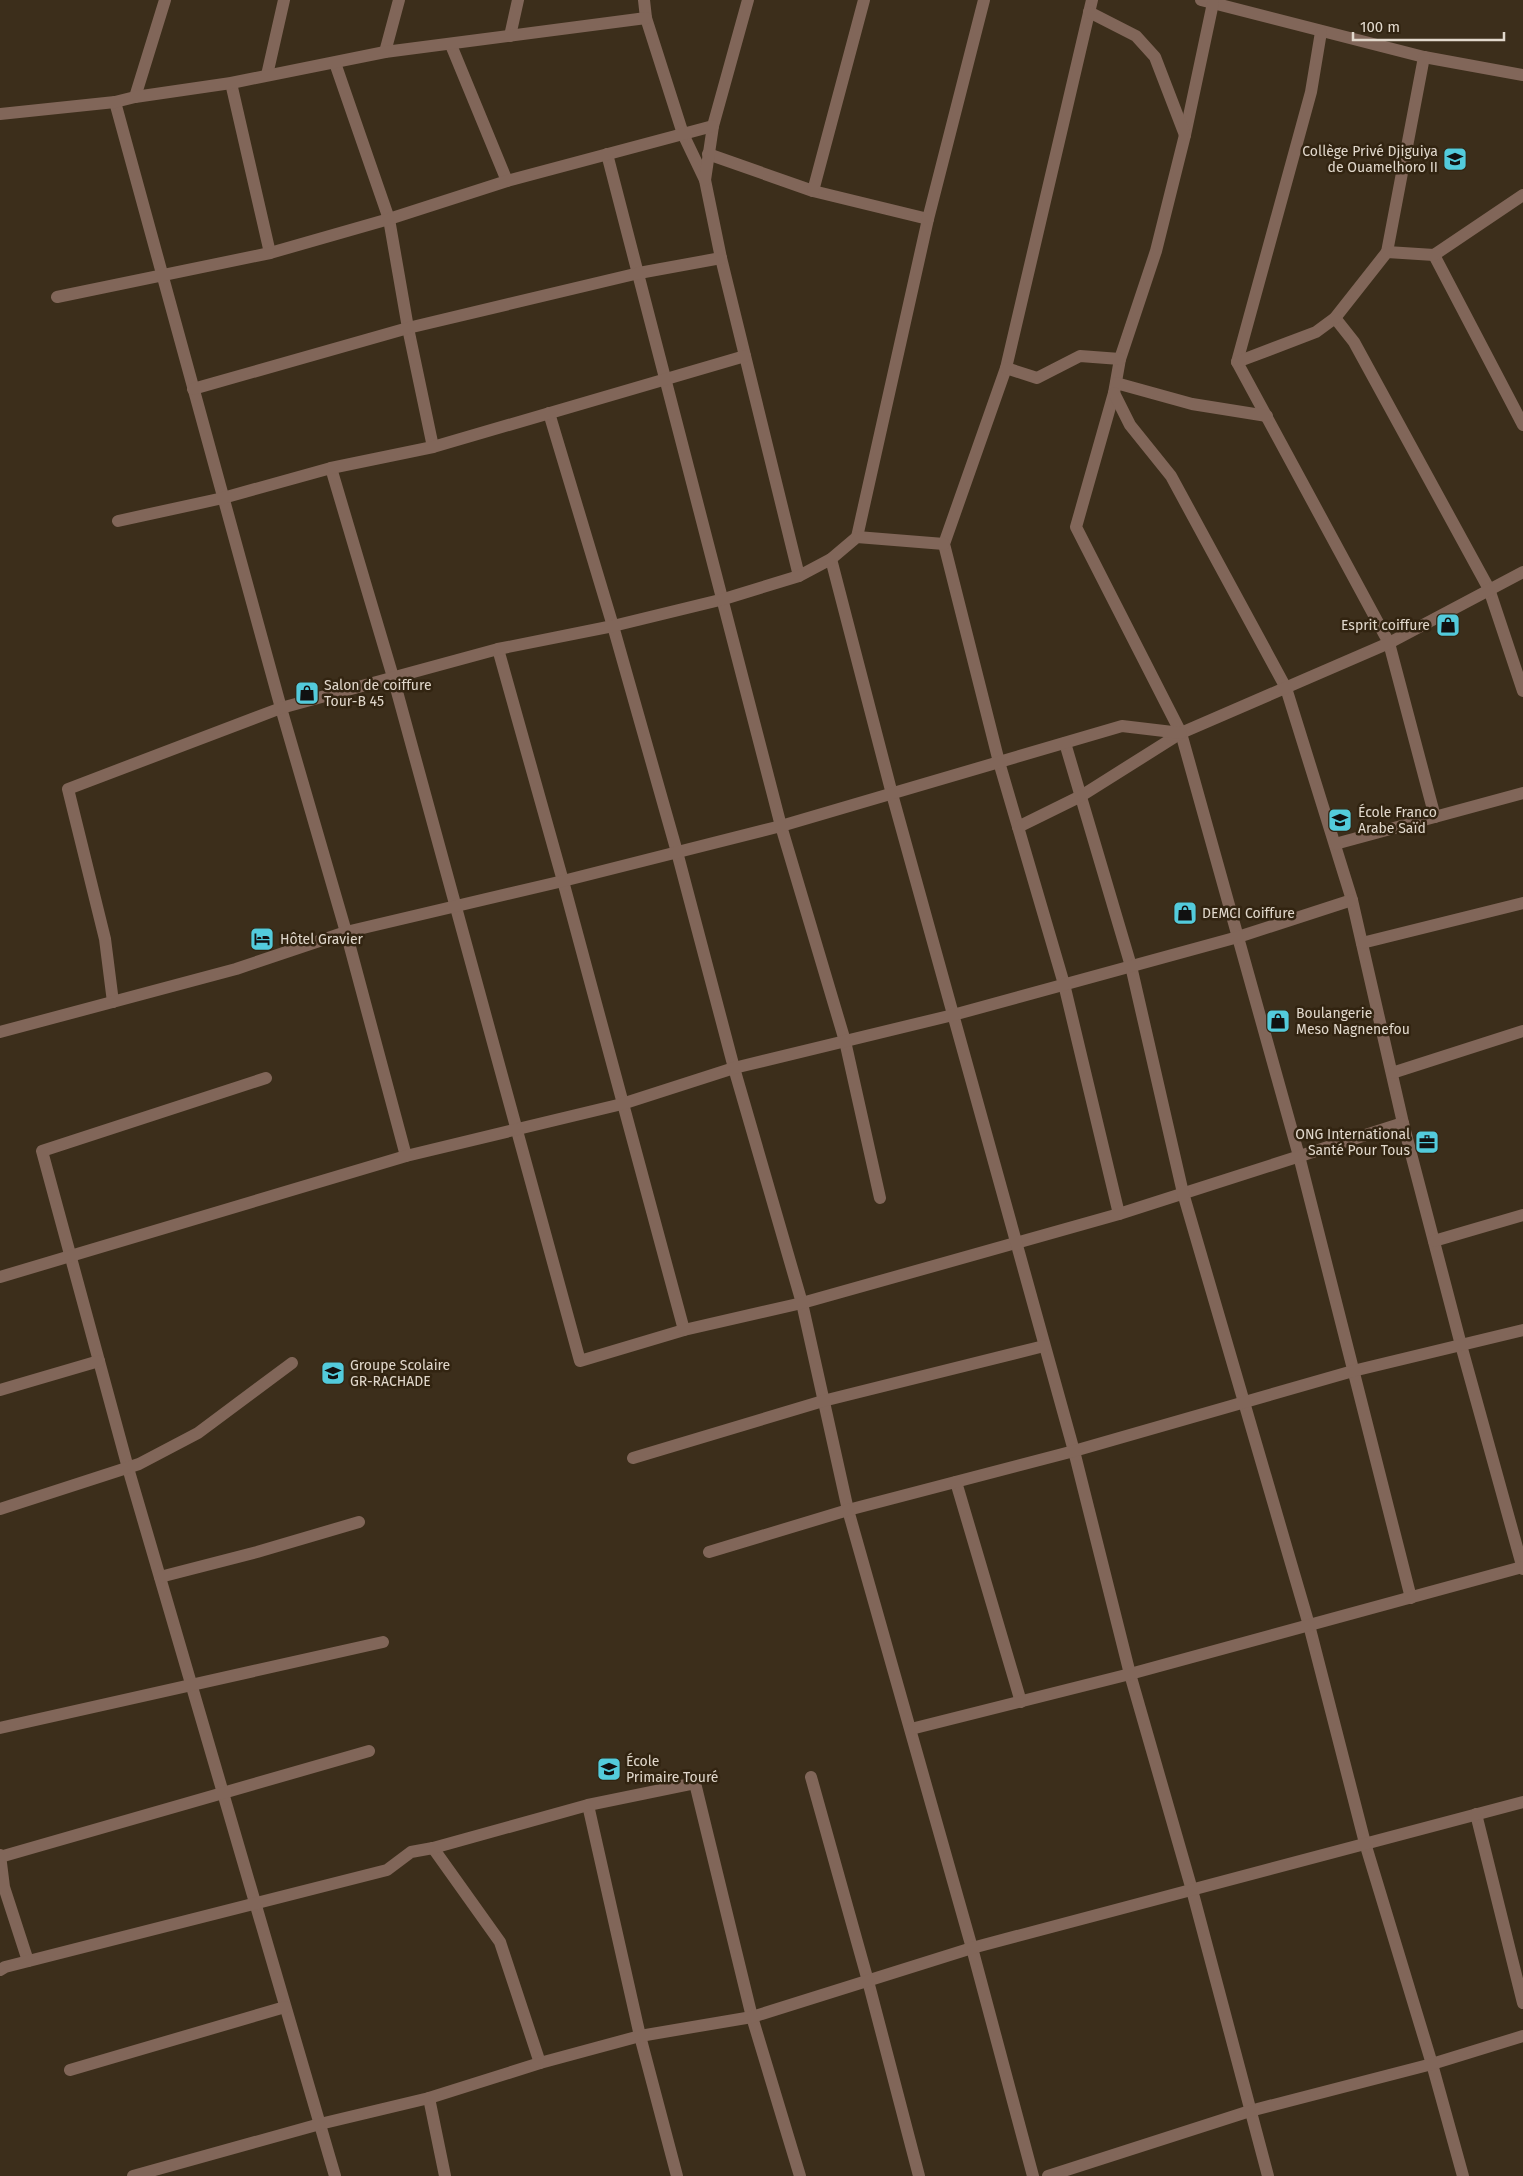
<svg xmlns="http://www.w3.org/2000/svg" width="1523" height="2176" viewBox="0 0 1523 2176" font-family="'Fira Sans',sans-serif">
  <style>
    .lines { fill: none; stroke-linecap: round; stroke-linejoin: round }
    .minor { stroke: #816659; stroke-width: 12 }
    .labels { text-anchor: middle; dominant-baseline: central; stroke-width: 5; stroke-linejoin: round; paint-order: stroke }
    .poi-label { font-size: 14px; fill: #e1d8cc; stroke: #322411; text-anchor: start }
  </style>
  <rect width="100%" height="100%" fill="#3c2e1b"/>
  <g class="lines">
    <g class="minor">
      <path d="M644 0 646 18 683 134 705 180 721 258 799 576"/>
      <path d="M1092 0 1006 368 944 544 999 762 1064 984 1119 1214"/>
      <path d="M1201 0 1424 57 1523 75"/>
      <path d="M1213 3 1185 135 1156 251 1120 359 1114 393 1076 527 1181 733 1299 1156 1411 1598"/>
      <path d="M1089 12 1136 36 1155 57 1185 135"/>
      <path d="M1321 32 1311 92 1237 362 1389 643 1435 817"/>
      <path d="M510 36 518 0"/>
      <path d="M451 45 507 181"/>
      <path d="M385 52 399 0"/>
      <path d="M335 63 389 219 408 328 433 447"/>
      <path d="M267 75 284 0"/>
      <path d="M231 83 270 253"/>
      <path d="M135 97 165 0"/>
      <path d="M115 102 281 708 346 932 406 1156"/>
      <path d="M0 114 115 102 135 97 231 83 385 52 646 18"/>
      <path d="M607 154 781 826 845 1041 880 1198"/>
      <path d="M708 154 813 191 928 219"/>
      <path d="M705 180 713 126 748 0"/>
      <path d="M813 191 864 0"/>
      <path d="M1387 252 1424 57"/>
      <path d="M1434 255 1523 425"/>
      <path d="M57 297 270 253 389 219 507 181 713 126"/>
      <path d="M1335 318 1354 342 1489 589 1523 691"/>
      <path d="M1237 362 1316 332 1335 318 1387 252 1434 255 1523 195"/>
      <path d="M1006 368 1037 378 1080 356 1120 359"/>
      <path d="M1116 383 1192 404 1267 416"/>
      <path d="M193 389 408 328 639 273 721 258"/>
      <path d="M1114 393 1130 425 1171 476 1286 688 1352 900 1403 1123 1461 1345 1523 1569"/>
      <path d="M549 413 613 626 677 852 734 1068 802 1303 848 1510 972 1948 1033 2176"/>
      <path d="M331 468 393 677 580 1361 684 1330 802 1303 1119 1214 1403 1123"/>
      <path d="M118 521 223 498 331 468 433 447 745 356"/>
      <path d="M857 537 928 219 984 0"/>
      <path d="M831 559 892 794 1074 1451 1130 1674 1192 1890 1268 2176"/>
      <path d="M498 649 563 881 684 1330"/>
      <path d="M1065 743 1131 966 1183 1193 1309 1625 1365 1843 1432 2064 1463 2176"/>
      <path d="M1018 827 1081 796 1181 733 1389 643 1523 572"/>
      <path d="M1335 844 1523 793"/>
      <path d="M1362 943 1523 903"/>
      <path d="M113 1002 105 939 68 789 281 708 498 649 613 626 724 599 799 576 831 559 857 537 944 544"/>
      <path d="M0 1032 236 969 346 932 563 881 781 826 1122 726 1181 733"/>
      <path d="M1392 1073 1523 1031"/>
      <path d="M266 1078 42 1151 128 1468 335 2176"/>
      <path d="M1434 1241 1523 1215"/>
      <path d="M0 1277 406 1156 622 1104 734 1068 953 1015 1238 937 1352 900"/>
      <path d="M0 1390 99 1361"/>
      <path d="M633 1458 823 1401 1044 1346"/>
      <path d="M956 1482 1021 1702"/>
      <path d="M0 1509 139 1464 198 1433 292 1363"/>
      <path d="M709 1552 848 1510 1074 1451 1353 1371 1523 1330"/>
      <path d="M160 1577 257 1552 359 1522"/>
      <path d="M0 1728 383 1642"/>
      <path d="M911 1729 1130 1674 1522 1567"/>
      <path d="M811 1777 868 1981 919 2176"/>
      <path d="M588 1805 640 2036 677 2176"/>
      <path d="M1476 1814 1523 2003"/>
      <path d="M433 1848 500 1942 540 2063"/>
      <path d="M0 1855 4 1887 28 1961"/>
      <path d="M0 1857 369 1751"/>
      <path d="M0 1970 5 1967 387 1870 411 1852 433 1848 588 1805 695 1783 752 2017 800 2176"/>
      <path d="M70 2070 285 2007"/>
      <path d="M429 2098 445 2176"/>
      <path d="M133 2176 320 2124 429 2098 540 2063 640 2036 752 2017 972 1948 1523 1802"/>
      <path d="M1048 2176 1250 2111 1432 2064 1523 2036"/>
    </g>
  </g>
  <defs>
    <g id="school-square" transform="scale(1.25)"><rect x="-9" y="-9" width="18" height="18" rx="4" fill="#53cbdc" stroke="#322411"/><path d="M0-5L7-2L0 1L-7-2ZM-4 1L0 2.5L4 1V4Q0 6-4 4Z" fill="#111"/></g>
    <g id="shop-square" transform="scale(1.25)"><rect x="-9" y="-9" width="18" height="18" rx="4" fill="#53cbdc" stroke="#322411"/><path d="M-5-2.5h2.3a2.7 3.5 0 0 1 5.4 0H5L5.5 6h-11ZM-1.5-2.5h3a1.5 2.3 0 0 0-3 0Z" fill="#111"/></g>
    <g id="hotel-square" transform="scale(1.25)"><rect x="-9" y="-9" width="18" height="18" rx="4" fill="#53cbdc" stroke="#322411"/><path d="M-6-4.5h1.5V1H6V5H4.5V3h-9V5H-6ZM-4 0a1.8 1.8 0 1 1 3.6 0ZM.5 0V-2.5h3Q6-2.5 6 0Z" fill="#111"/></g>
    <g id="office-square" transform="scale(1.25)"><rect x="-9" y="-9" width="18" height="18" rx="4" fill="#53cbdc" stroke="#322411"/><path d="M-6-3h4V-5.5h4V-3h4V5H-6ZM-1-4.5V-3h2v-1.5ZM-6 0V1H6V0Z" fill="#111"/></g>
  </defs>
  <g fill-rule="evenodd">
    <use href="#school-square" x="1455" y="159"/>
    <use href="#shop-square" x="1448" y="625"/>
    <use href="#shop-square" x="307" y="693"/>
    <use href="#school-square" x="1340" y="820"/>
    <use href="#shop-square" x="1185" y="913"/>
    <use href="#hotel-square" x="262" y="939"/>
    <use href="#shop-square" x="1278" y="1021"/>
    <use href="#office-square" x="1427" y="1142"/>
    <use href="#school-square" x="333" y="1373"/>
    <use href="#school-square" x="609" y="1769"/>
  </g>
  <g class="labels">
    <g class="poi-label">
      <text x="1438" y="151" text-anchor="end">Collège Privé Djiguiya<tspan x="1438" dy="16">de Ouamelhoro II</tspan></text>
      <text x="1430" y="625" text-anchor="end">Esprit coiffure</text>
      <text x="324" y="685">Salon de coiffure<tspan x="324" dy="16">Tour-B 45</tspan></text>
      <text x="1358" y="812">École Franco<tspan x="1358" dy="16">Arabe Saïd</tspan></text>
      <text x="1202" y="913">DEMCI Coiffure</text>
      <text x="280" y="939">Hôtel Gravier</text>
      <text x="1296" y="1013">Boulangerie<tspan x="1296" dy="16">Meso Nagnenefou</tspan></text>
      <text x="1410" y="1134" text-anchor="end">ONG International<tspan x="1410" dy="16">Santé Pour Tous</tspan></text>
      <text x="350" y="1365">Groupe Scolaire<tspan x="350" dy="16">GR-RACHADE</tspan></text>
      <text x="626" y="1761">École<tspan x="626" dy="16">Primaire Touré</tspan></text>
    </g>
  </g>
  <path d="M1353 32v8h151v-8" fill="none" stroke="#e1d8cc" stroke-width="2.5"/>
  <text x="1360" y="32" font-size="15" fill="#e1d8cc" stroke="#322411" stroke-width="4" paint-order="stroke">100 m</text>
</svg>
